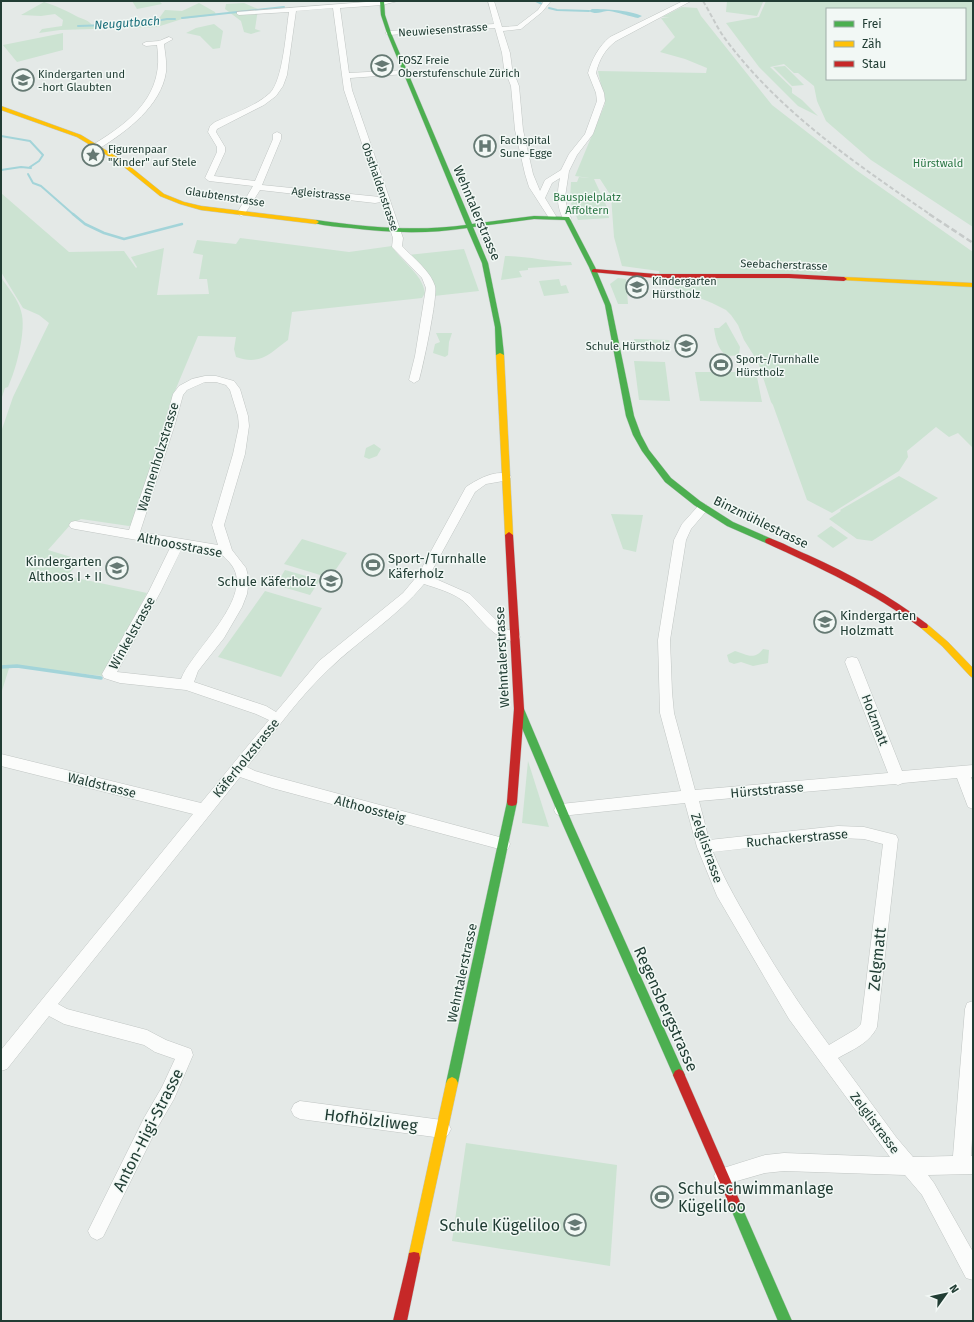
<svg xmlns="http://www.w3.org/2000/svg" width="974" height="1322" viewBox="0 0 974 1322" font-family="'Fira Sans',sans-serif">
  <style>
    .green { fill: #cce3d2; fill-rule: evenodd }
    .water { fill: #a3d4d9 }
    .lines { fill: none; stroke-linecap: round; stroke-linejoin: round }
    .stream-far2 { stroke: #a3d4d9; stroke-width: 2 }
    .stream-far1 { stroke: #a3d4d9; stroke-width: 2.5 }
    .stream { stroke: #a3d4d9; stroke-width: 3.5 }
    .street-casing { stroke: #c1c6c4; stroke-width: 1 }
    .fast-casing { stroke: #bfc7c4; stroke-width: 1 }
    .slow-casing { stroke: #bfc7c4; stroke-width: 1 }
    .jam-casing { stroke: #bfc7c4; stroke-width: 1 }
    .street { fill: #fbfcfb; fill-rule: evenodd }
    .fast { fill: #4caf50; fill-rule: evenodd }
    .slow { fill: #ffc107; fill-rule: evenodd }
    .jam { fill: #c62828; fill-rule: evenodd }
    .rail-far1 { stroke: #c6cac9; stroke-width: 2; stroke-dasharray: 4.5 2.5; stroke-linecap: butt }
    .rail { stroke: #c6cac9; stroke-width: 2.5; stroke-dasharray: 6 3; stroke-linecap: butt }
    .labels { text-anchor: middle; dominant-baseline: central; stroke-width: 3; stroke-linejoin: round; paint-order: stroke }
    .far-street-label { font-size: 11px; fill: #213d34; stroke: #f2f8f5 }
    .far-poi-label { font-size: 11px; fill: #213d34; stroke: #f2f8f5; text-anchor: start }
    .far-park-label { font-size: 11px; fill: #2a7644; stroke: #f2f8f5 }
    .far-water-label { font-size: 12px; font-style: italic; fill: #196f7b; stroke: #f2f8f5 }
    .street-label { font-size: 13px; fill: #213d34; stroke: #f2f8f5 }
    .poi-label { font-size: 13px; fill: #213d34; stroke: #f2f8f5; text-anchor: start }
    .near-street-label { font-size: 16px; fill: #213d34; stroke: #f2f8f5 }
    .near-poi-label { font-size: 16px; fill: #213d34; stroke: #f2f8f5; text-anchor: start }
  </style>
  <rect width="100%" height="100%" fill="#e4e9e7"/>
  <g class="green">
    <path d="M132 1H159L162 4 137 9Z"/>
    <path d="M727 1H760L763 2 757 16 726 12Z"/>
    <path d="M766 1H973V227L871 160 826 121 817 101 814 86 798 73H794L784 64 770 67 792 88V93L802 100 818 116 798 106 759 67 726 23 759 17ZM827 9H965V79H827Z"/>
    <path d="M44 2C56 6 65 10 76 16 83 20 86 18 92 25L160 17 165 10 182 11 199 3 215 12 216 15 182 19 157 27 60 30 39 33 42 29 62 26 63 20 55 14 41 16 21 15Z"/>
    <path d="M244 3 258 9 255 29 261 31 251 34 244 32 241 21 225 9 226 4Z"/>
    <path d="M682 7 697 8 701 16 772 105 856 170 973 252V448L958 433 949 437 936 427 907 451 908 457 899 471 832 513 807 500 773 405 771 402 758 362 744 340 738 325 731 315 726 310 712 303 665 284 660 280 659 271 622 266 614 237 611 196 600 179H594L607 207 609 218 578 220 570 201 571 182H577L579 177 589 178 575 176 605 104 598 71 706 73 707 68 685 59 660 52 675 37 661 18 670 17H662Z"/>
    <path d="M214 24 223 31 220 48 213 49 200 36 186 33 196 28Z"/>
    <path d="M63 33V50L17 62 3 45Z"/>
    <path d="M785 66 804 85 792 86 773 67Z"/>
    <path d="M1 193 69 252 124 251 136 268 137 267 131 257 164 248 157 295 209 294 207 279H199L203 255 193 253 197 240 236 244 240 238 349 252 392 246C402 263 422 273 425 293L422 298 292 312 288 340C270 353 261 366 236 357L234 349 236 337 198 336 172 398 133 525 129 526 81 519 71 524 48 550 81 560 67 576 147 593 102 676 10 665 1 694V432L13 397 49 323 39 315 23 308 1 272Z"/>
    <path d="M464 249 479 291 434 296 408 255Z"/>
    <path d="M505 256C528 256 548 262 571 262L572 265 528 268V270L519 271 522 277 501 280Z"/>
    <path d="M1 277C8 288 18 299 21 311 27 329 16 370 8 387L5 388 1 400Z"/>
    <path d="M618 278 626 279 628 304H618L610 284Z"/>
    <path d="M559 279 561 286 566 285 569 293 544 296 539 281Z"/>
    <path d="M726 322 740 347 739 354C721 362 716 342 714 328H719Z"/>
    <path d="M436 333H452L449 342 448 355 445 357 433 353 435 344 440 342Z"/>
    <path d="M634 339 669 340 670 349H635Z"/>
    <path d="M634 361 665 362 670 401 639 400Z"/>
    <path d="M695 372H756L762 402 700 401Z"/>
    <path d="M374 444 381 449 377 456 369 459 364 457 366 448Z"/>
    <path d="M899 476 938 498 872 541 857 539 829 519 841 511 840 510Z"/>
    <path d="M611 514 643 515 636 552 623 549Z"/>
    <path d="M831 526 848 538 833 548 817 536Z"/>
    <path d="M302 539 347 553 330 578 284 564Z"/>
    <path d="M285 570 320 580 310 595 276 585Z"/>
    <path d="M265 591 322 608 281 677 218 657Z"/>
    <path d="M763 649 769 650 768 663 753 666 741 662 734 664 729 662 727 655 735 651C746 654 754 661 763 649Z"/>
    <path d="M528 761 549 827 522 823Z"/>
    <path d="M466 1143 617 1165 610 1266 452 1241Z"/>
  </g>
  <path class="water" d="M592 9C606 9 630 10 642 16L638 18C632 17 611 10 607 11 600 12 596 15 589 11Z"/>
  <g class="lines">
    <g class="stream-far2">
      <path d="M536 1 542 4"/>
      <path d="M549 8 557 10 589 11"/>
      <path d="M182 18 284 7"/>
      <path d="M78 26 139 24 167 19H175"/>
      <path d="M1 136 30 141 43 155 39 161 30 167"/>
      <path d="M1 170 21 167 31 168"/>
      <path d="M28 174 33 183 41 186 74 215"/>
    </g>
    <path class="stream-far1" d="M73 214 85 224 104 233 124 239 182 224"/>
    <path class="stream" d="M1 667 17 666 101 678"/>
    <g class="street-casing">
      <g id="street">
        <path d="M379 1H398L382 5 340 8 349 73 405 70 409 72 405 74 350 78 352 90 403 238 402 246C413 258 430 270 435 286 438 296 423 366 419 380L414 383 409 380 415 356 426 288 422 278 392 247 393 238 381 202 375 203 260 190 244 215 241 216 237 213 253 186 209 181 205 178 217 152V147L208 132 210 126 215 122C233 114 256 106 270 93 283 80 286 31 289 12L239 15 237 14V12ZM333 8 344 90 380 197 262 185 281 139V134L277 132 273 134V139L255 181 214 176 225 152V147L216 132 217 129 264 105 276 96 283 86 287 75 296 11Z"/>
        <path d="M488 1H494L502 27 517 26 538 10 544 1H551L542 12 521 29 503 31 510 53 512 68 519 86 523 130 533 174 540 191 545 180 561 170 569 154 585 134 597 101 596 93 588 73C592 59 599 46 610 37L683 1H691L616 41C605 49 599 60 596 73L604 93 605 101 593 134 577 155 569 171 565 197 567 209 571 218 570 220H564C556 206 557 193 560 178L552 183 545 198 556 216 555 218H549L529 187 525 174 515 130 511 86 504 68 502 53 495 28 389 35 385 33 389 31 494 24Z"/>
        <path d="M169 37 173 39 164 44C165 53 167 63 166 72 161 106 127 131 100 148H94V144C132 121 165 94 157 45L146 46 142 44 146 42 159 41Z"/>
        <path d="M205 376H216L234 381 240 389 248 416 249 426 245 454 224 525 232 550 246 568 249 580 247 594 242 607 224 638 198 671 194 682 266 706 276 712 319 661 403 593 418 575 466 487C478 479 494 470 509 474L511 477 509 480 486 484 475 492 429 576 470 594 504 628 519 634 520 637 519 640C497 647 476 611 462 600 451 592 436 588 424 584 397 617 360 639 329 669 298 698 273 734 247 767L255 771 272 776 503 838 508 839 510 844 508 849 503 850 272 788 240 777 58 1004 67 1009 147 1030 166 1040 191 1049 193 1055 174 1099 156 1130 103 1237 97 1240 91 1237 88 1231 91 1225 144 1118 162 1087 175 1059 155 1052 144 1045 64 1024 49 1016 7 1069 1 1071V1050L193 814 1 766V754L201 803 269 720 256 714 186 690 120 683 104 678 102 674 149 591 171 546 75 529 71 528 69 525 71 522 75 521 129 530 165 424 173 394 179 386 192 379ZM205 382H216L226 385 230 390 238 416 239 426 233 454 212 525 218 545 140 532 175 424 183 395 187 390ZM182 548C193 550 211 550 221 554 224 556 227 560 230 563 258 595 192 650 181 679L117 672 161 591Z"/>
        <path d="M703 504 707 505 709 508 691 529 686 540 670 640 672 692 674 713 695 790 888 773 845 662 847 658 852 657 857 658 859 662 902 771 973 765V777H971L973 784V809L968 807 957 778 903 783 898 785 895 784 699 801 709 840 838 826 864 827 896 835 898 839 877 1027C870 1043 852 1050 838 1058L896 1137 913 1157 953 1156 965 1009 967 1003 973 1001V1122L971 1156H973V1174L928 1175 934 1183 973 1252V1280L966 1278 922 1195 905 1175 784 1171 765 1173 723 1185 717 1182 714 1176 717 1170 765 1155 784 1153 890 1157 789 1019 717 896 697 847 685 803 561 816 556 814 554 810 556 806 561 804 681 791 660 713 658 640 674 540 682 524 699 505ZM838 838 864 839 883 844 861 1024 856 1029 829 1045C803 1010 779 974 757 936 741 908 725 882 713 852Z"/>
        <path d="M300 1101 442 1120 448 1123 451 1129 448 1135 442 1138 300 1119 294 1116 291 1110 294 1104Z"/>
      </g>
    </g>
    <g class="fast-casing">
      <g id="fast">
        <path d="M380 1H384L385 15 391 33 472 224 534 216 569 217 595 267 611 305 634 416 641 435 649 450 671 478 700 501 733 522 772 539 773 541 772 543H766L727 526 694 505 665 482 642 451 633 435 626 416 605 305 589 267 565 220 534 219 473 227 488 263 501 327 504 355 500 357 496 355 495 327 482 263 467 228C428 234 390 233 351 228 338 227 326 226 314 223L313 222 316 220C366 227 415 232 466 225L387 33 381 15Z"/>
        <path d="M519 705 522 706 524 709 573 825 683 1071 685 1075 683 1079 679 1081 675 1079 563 825 514 709 516 706Z"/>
        <path d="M512 798 516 799 517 802 458 1083 456 1087 452 1089 448 1087 446 1083 507 802 508 799Z"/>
        <path d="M734 1196 738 1198 792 1321H778L728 1202 730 1198Z"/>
      </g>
    </g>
    <g class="slow-casing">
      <g id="slow">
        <path d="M1 106 81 135 122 160 164 194 184 202 201 206 316 220 319 222 316 224 201 210 180 204 160 196 118 162 77 137 1 110Z"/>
        <path d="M844 277 973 283V287L842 280V278Z"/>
        <path d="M500 353 504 355 513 535 509 538 505 535 496 355Z"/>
        <path d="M924 623 927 624 948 642 973 668V678L970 676 942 646 921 628 920 626 921 624Z"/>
        <path d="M452 1077 456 1079 458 1083 420 1258 419 1263 414 1264 409 1263 408 1258 446 1083 448 1079Z"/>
      </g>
    </g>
    <g class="jam-casing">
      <g id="jam">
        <path d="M594 269 656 274H789L844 277 847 279 844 281 789 278H656L592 272V270Z"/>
        <path d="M509 532 513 535 524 709 517 802 516 805 512 806 508 805 507 802 514 709 505 535Z"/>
        <path d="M769 538C782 542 795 550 808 555 850 574 890 596 927 624L928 626 927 628H921C873 592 820 568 766 543L765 541 766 539Z"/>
        <path d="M679 1069 683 1071 740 1202 738 1206 734 1208 730 1206 673 1075 675 1071Z"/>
        <path d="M414 1252 419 1253 420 1258 407 1321H393L408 1258 409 1253Z"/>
      </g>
    </g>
    <use href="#street" class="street"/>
    <use href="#fast" class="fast"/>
    <use href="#slow" class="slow"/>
    <use href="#jam" class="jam"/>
    <path class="rail-far1" d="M703 1C711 14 717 28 726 40 781 113 856 164 931 215"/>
    <path class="rail" d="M929 214 973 243"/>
  </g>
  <defs>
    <g id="school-ring" transform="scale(1.15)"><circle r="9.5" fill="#f2f8f5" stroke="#657973" stroke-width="1.5"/><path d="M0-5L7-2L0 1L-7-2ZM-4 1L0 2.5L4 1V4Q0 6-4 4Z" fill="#657973"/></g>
    <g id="hospital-ring" transform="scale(1.15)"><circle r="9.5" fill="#f2f8f5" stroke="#657973" stroke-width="1.5"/><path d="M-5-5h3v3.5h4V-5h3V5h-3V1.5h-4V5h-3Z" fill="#657973"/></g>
    <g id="sight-ring" transform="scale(1.15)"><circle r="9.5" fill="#f2f8f5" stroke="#657973" stroke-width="1.5"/><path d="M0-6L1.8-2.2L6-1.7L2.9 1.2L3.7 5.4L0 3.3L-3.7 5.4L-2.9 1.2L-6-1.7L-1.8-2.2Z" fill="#657973"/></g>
    <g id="stadium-ring" transform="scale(1.15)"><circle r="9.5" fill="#f2f8f5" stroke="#657973" stroke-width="1.5"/><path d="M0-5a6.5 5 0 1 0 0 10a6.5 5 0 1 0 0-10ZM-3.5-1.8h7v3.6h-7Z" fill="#657973"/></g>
  </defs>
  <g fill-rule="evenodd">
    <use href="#school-ring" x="382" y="66"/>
    <use href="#school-ring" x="23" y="80"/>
    <use href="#hospital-ring" x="485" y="146"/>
    <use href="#sight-ring" x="93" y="155"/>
    <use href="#school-ring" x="637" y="287"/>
    <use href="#school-ring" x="686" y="346"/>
    <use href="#stadium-ring" x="721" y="365"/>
    <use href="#stadium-ring" x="373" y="565"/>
    <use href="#school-ring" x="117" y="568"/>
    <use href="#school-ring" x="331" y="581"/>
    <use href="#school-ring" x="825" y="622"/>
    <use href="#stadium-ring" x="662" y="1197"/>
    <use href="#school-ring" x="575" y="1225"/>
  </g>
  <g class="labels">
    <g class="far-street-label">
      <text transform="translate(443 30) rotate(-4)">Neuwiesenstrasse</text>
      <text transform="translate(380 187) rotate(71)">Obsthaldenstrasse</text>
      <text transform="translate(321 194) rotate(6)">Agleistrasse</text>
      <text transform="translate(225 197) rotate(9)">Glaubtenstrasse</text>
      <text transform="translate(784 265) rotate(2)">Seebacherstrasse</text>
    </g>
    <g class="far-poi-label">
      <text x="398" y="60">FOSZ Freie<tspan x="398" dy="13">Oberstufenschule Zürich</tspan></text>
      <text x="38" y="74">Kindergarten und<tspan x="38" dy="13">-hort Glaubten</tspan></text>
      <text x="500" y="140">Fachspital<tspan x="500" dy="13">Sune-Egge</tspan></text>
      <text x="108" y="149">Figurenpaar<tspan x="108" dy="13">"Kinder" auf Stele</tspan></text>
      <text x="652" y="281">Kindergarten<tspan x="652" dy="13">Hürstholz</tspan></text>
      <text x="670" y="346" text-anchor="end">Schule Hürstholz</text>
      <text x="736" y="359">Sport-/Turnhalle<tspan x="736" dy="13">Hürstholz</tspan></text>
    </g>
    <g class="far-park-label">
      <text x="938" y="163">Hürstwald</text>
      <text x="587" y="197">Bauspielplatz<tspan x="587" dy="13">Affoltern</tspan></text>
    </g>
    <g class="far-water-label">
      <text transform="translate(127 23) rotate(-4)">Neugutbach</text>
    </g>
    <g class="street-label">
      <text transform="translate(477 213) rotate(67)">Wehntalerstrasse</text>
      <text transform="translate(158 457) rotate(-73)">Wannenholzstrasse</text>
      <text transform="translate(761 522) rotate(26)">Binzmühlestrasse</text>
      <text transform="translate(180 545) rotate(11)">Althoosstrasse</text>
      <text transform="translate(132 633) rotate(-61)">Winkelstrasse</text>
      <text transform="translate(502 657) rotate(-93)">Wehntalerstrasse</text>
      <text transform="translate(875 720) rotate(69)">Holzmatt</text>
      <text transform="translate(246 758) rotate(-51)">Käferholzstrasse</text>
      <text transform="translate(102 785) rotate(14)">Waldstrasse</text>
      <text transform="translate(767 790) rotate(-5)">Hürststrasse</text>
      <text transform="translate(370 809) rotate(15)">Althoossteig</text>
      <text transform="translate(797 838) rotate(-5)">Ruchackerstrasse</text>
      <text transform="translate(707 848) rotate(71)">Zelglistrasse</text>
      <text transform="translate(462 973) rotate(-78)">Wehntalerstrasse</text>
      <text transform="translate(875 1123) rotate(53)">Zelglistrasse</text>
    </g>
    <g class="poi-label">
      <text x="388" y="558">Sport-/Turnhalle<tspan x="388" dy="15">Käferholz</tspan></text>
      <text x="102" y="561" text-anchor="end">Kindergarten<tspan x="102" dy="15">Althoos I + II</tspan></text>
      <text x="316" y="581" text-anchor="end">Schule Käferholz</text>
      <text x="840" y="615">Kindergarten<tspan x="840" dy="15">Holzmatt</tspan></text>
    </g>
    <g class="near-street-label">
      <text transform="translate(877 959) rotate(-84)">Zelgmatt</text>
      <text transform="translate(666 1009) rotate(66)">Regensbergstrasse</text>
      <text transform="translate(371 1120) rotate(7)">Hofhölzliweg</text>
      <text transform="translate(148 1130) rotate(-63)">Anton-Higi-Strasse</text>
    </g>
    <g class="near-poi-label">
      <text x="678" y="1188">Schulschwimmanlage<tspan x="678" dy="18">Kügeliloo</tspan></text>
      <text x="560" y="1225" text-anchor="end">Schule Kügeliloo</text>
    </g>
  </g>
  <rect width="974" height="1322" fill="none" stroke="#213d34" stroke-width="4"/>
  <rect x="826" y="8" width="140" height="72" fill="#f2f8f5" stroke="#9eada8"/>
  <rect x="834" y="21" width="20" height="6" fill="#4caf50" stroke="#9eada8"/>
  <text x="862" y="28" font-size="12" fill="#213d34">Frei</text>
  <rect x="834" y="41" width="20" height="6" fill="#ffc107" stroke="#9eada8"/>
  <text x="862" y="48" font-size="12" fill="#213d34">Zäh</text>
  <rect x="834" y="61" width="20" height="6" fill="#c62828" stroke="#9eada8"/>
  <text x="862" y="68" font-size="12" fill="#213d34">Stau</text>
  <g transform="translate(946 1294) rotate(57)" stroke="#f2f8f5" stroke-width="3" paint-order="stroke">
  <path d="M0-3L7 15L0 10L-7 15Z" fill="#213d34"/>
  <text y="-6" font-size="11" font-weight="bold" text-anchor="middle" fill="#213d34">N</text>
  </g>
</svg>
